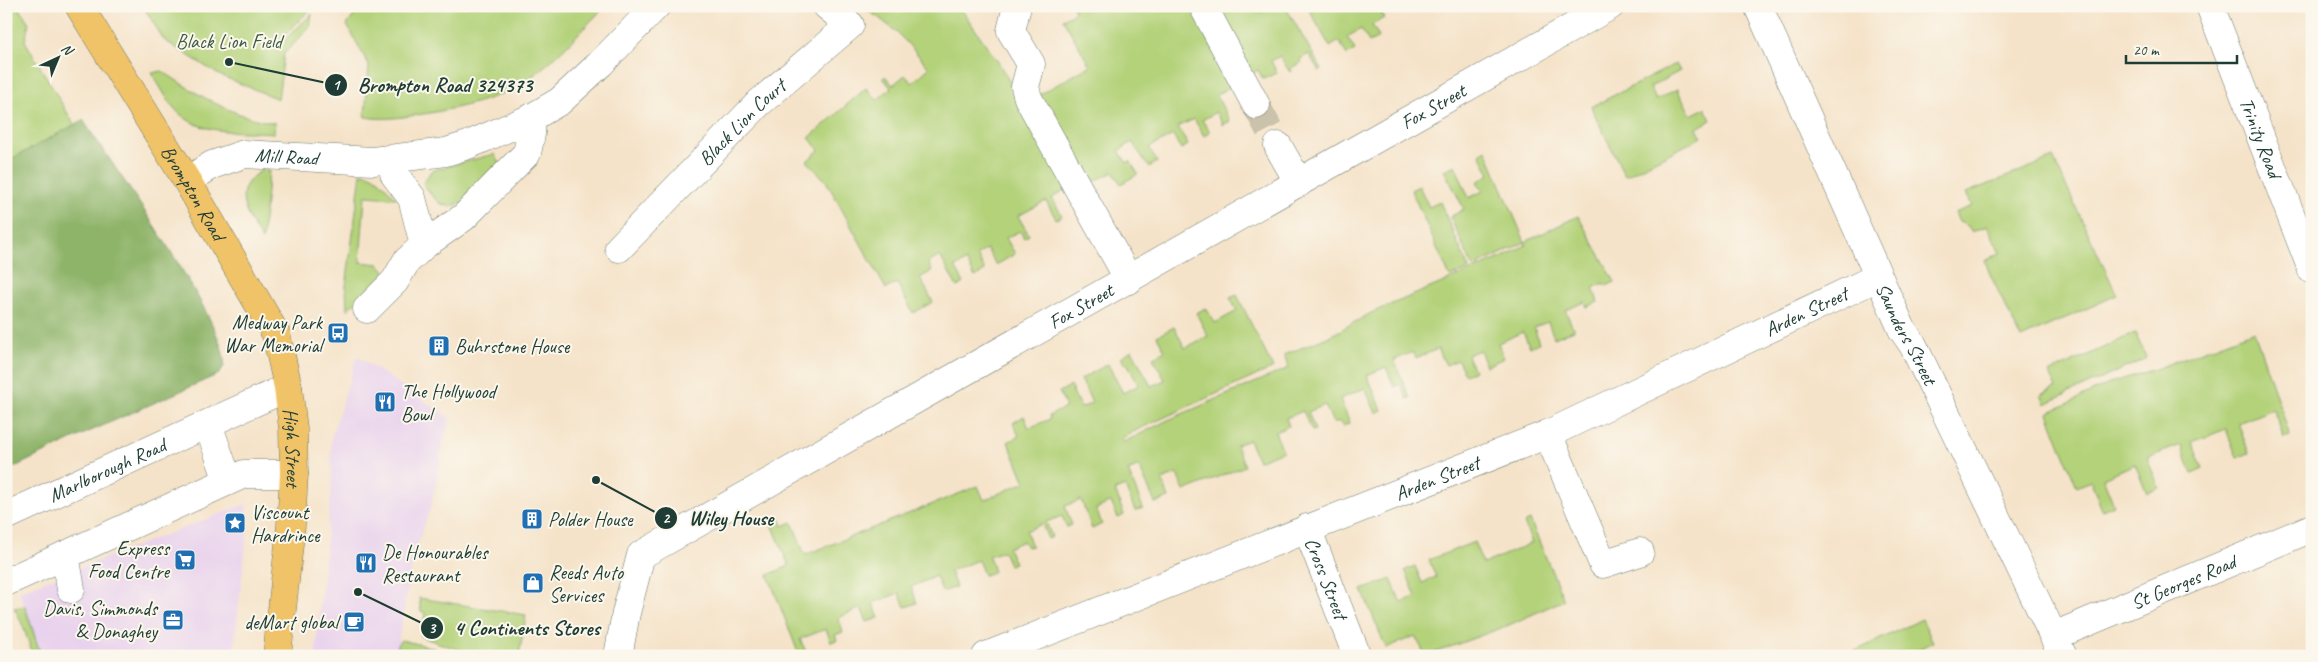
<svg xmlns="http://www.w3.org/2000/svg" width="2318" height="662" viewBox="0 0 2318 662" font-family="Caveat,sans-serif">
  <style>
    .built { fill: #e9d2ed }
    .green { fill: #b3d279; stroke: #698856 }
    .forest { fill: #8eb469; stroke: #56784e }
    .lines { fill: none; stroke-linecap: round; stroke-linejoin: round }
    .minor-tunnel { stroke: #cac2ab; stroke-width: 28; stroke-dasharray: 28 14; stroke-linecap: butt }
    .minor-casing { stroke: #6a7768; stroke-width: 29 }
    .major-casing { stroke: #6a7768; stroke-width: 29 }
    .minor { stroke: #fff; stroke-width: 28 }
    .major { stroke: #f0c369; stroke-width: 28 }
    .labels { text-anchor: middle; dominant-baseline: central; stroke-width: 4; stroke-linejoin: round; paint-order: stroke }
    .park-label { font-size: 20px; fill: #3d5b42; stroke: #fbf7ec }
    .street-label { font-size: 20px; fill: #1f3d34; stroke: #fbf7ec }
    .poi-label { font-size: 20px; fill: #1f3d34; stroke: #fbf7ec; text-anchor: start }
    .leader { fill: none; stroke: #1f3d34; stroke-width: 2 }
    .callout-dot { fill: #1f3d34; stroke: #fbf7ec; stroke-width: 2 }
    .mark-label { font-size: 15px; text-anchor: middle; font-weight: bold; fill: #fff }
    .callout-label { font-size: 21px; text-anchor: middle; font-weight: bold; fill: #1f3d34; stroke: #fbf7ec; stroke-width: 4; stroke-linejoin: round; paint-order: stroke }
  </style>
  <rect width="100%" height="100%" fill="#fbf7ec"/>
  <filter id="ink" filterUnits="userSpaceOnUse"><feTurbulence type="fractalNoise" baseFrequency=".02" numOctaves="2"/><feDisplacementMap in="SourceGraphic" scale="10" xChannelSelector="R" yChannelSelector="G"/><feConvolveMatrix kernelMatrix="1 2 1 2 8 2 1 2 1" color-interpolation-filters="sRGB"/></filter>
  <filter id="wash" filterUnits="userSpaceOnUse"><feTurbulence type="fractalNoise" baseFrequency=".0096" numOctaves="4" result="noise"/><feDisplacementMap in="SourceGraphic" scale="20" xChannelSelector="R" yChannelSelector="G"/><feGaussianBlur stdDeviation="1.12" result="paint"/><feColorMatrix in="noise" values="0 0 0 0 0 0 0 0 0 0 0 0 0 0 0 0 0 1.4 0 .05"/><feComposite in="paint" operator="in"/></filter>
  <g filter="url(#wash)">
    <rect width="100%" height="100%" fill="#f5e3c9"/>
    <g class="built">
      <path d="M357 356 450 418 440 454 441 462 430 509 413 557 399 637 398 656H315L332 483 331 438Z"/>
      <path d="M246 504 248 526 233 656H40L19 591Z"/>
    </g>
    <g class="green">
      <path d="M6 6H18L29 23 25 41 81 136 6 177Z"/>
      <path d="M143 6H314L280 40 281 42 284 40 312 14 310 27 284 54 278 99 219 75 164 40Z"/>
      <path d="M361 6H606C580 31 554 62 524 82 496 100 462 107 430 113 409 116 386 121 365 117L369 65 347 25Z"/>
      <path d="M859 6H959L998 62 1071 186 1052 198 1062 216 1056 219 1046 201 1018 216 1029 235 1024 238 1020 231 1006 238 1015 254 996 265 987 249 977 255 985 271 975 277 966 261 955 267 964 283 957 287 940 256 928 263 932 271 920 278 933 302 913 313 897 283 886 289 826 181 807 161 819 150 809 138 866 88 877 100 891 88 883 78 885 76 893 85 905 75 912 83 929 68C908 43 889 21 859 6Z"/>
      <path d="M1073 6H1192L1231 86 1216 95 1230 121 1223 125 1216 112 1204 119 1202 120 1210 132 1204 136 1194 119 1178 127 1188 145 1181 149 1173 135 1149 148 1157 162 1149 167 1132 142 1119 151 1127 163 1130 161 1138 174 1121 184 1113 172 1093 182 1100 194 1092 198 1035 97 1090 66 1063 19 1075 12Z"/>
      <path d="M1211 6H1255L1259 13 1271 6H1285L1322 70 1319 71 1309 54 1300 59 1302 62 1291 68 1292 72 1289 71 1280 56 1271 61 1277 73 1263 79 1258 70 1248 76Z"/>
      <path d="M1307 6H1377L1384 18 1372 25 1379 37 1369 42 1361 29 1347 37 1355 50 1347 55 1339 41 1330 47Z"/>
      <path d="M1676 64 1680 71 1650 87 1656 100 1677 89 1691 115 1705 108 1711 120 1697 128 1702 137 1625 176 1591 107Z"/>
      <path d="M162 71C197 94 232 117 275 123L274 133C237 130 195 138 170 103 164 94 158 83 152 73Z"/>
      <path d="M1486 150 1525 242 1578 216 1615 282 1606 286 1604 283 1593 288 1598 302 1587 307 1585 302 1565 310 1574 330 1554 338 1548 322 1534 327 1539 343 1530 347 1523 332 1498 343 1504 358 1486 366 1480 350 1467 355 1474 371 1465 375 1458 360 1446 365 1438 349 1416 358 1413 352 1394 360 1410 398 1407 399 1401 384 1394 387 1386 367 1367 375 1382 410 1376 413 1365 388 1340 399 1350 423 1343 426 1340 421 1333 423 1325 405 1308 412 1315 430 1312 431 1303 411 1286 418 1289 426 1275 432 1283 451 1258 461 1249 440 1236 445 1245 466 1184 491 1177 474 1162 480 1169 498 1155 503 1139 466 1128 471 1143 508 1135 511 1125 486 1115 490 1124 515 1118 518 1111 502 1096 509 1102 524 1092 529 1081 500 1065 506 1072 525 1067 527 1062 516 1046 522 1052 537 1048 539 1042 524 1026 531 1032 546 1027 547 1023 541 1008 548 1015 563 1009 565 1003 551 989 556 994 572 984 575 978 560 950 571 956 587 942 592 936 576 911 587 917 603 905 607 899 593 873 603 879 618 867 622 861 608 838 618 843 632 835 635 837 640 831 642 826 629 800 639 806 652 799 655 768 575 789 566 770 519 779 516 783 526 792 522 805 555 978 486 984 500 1025 482 1008 442 1019 436 1013 423 1024 416 1029 428 1050 419 1049 416 1066 407 1059 392 1070 386 1081 408 1092 403 1081 379 1108 364 1123 393 1139 385 1127 363 1124 364 1121 357 1132 350 1151 386 1165 380 1153 358 1165 351 1157 336 1174 327 1185 348 1208 336 1196 313 1206 308 1215 323 1237 311 1230 298 1237 295 1273 368 1139 429 1122 438 1124 442 1168 420 1289 368 1284 355 1330 336 1371 313 1503 257 1526 245 1525 242 1473 267 1450 217 1464 209 1444 170 1455 165 1469 198 1483 191 1477 182 1490 174 1480 154Z"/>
      <path d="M494 154 501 164 462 202C442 213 435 199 423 184L431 171Z"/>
      <path d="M2053 158 2117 295 2021 338 1989 272 1985 260 2000 253 1987 226 1972 232 1968 226 1959 222 1955 213 1972 206 1966 193Z"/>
      <path d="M263 170 269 171 262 240C247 216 228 189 263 170Z"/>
      <path d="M361 173C377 173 385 187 396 198L365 196 360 262 379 264 386 272 347 310 346 286Z"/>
      <path d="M1419 186 1429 207 1440 202 1469 269 1450 277 1411 190Z"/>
      <path d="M2254 331 2290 436 2284 438 2273 409 2238 423 2249 453 2237 458 2226 429 2192 442 2203 469 2192 474 2181 445 2147 458 2159 488 2147 493 2135 464 2103 478 2114 505 2102 510 2091 481 2077 487 2048 413 2113 382 2158 368Z"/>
      <path d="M2135 333 2146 357 2145 359 2045 404 2041 395 2056 388 2049 373Z"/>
      <path d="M1530 520 1564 600 1509 625 1426 656 1415 636 1386 648 1362 590 1391 579 1401 603 1416 596 1405 570 1415 566 1422 583 1436 577 1429 560 1474 542 1483 564 1532 543 1524 523Z"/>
      <path d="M419 598 526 615 519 656H497L463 651 421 637 425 613 421 611Z"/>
      <path d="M25 606 41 656H34C27 640 23 622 14 608Z"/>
      <path d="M1922 619 1933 642 1917 650 1920 656H1845Z"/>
      <path d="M401 640 431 647 448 656H398L397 645Z"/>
    </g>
    <path class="forest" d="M83 120C110 162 230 326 224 366L219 374 84 434 6 471V162Z"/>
  </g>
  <g filter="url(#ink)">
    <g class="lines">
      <path class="minor-tunnel" d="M1256 105 1278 146"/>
      <g class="minor-casing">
        <g id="minor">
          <path d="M1017 6 1011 31 1031 64 1025 87 1028 98 1129 280"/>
          <path d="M1203 6 1256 105"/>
          <path id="s1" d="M1758 6 1902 329 1913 345 2063 656"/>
          <path id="s2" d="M2210 6 2312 270"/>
          <path d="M1278 146 1299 183"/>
          <path d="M394 159V174L412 198 424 245"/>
          <path id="s3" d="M187 181 212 165 244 154 373 161 446 152 468 145 531 118 560 101 601 63 656 6"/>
          <path id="s4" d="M619 248 759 103 850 25 827 6"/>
          <path d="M367 309 395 281 406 262 424 245 464 217 527 153 531 134V118"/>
          <path d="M208 424 228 481"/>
          <path d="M1548 434 1603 564 1640 552"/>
          <path id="s5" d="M6 516 288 387"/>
          <path id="s6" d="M1307 528 1357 656"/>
          <path d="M65 555 71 589"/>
          <path d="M6 582 244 474H294"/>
          <path id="s7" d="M2054 636 2312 528"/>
          <path id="s8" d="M618 656 626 613 641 555 1610 6"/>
          <path id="s9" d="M986 656 1548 434 1878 277"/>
        </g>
      </g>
      <g class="major-casing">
        <g id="major">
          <path id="s10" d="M79 6 187 181 276 334 288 387 293 429 294 474 291 525 277 656"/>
        </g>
      </g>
      <use href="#minor" class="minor"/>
      <use href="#major" class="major"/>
    </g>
  </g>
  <defs>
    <g id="bus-square" transform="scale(1.125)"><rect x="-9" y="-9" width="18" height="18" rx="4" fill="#1f6fb2" stroke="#fbf7ec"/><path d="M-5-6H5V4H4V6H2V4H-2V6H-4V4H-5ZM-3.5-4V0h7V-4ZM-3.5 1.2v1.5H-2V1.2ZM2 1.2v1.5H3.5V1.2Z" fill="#fff"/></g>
    <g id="building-square" transform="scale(1.125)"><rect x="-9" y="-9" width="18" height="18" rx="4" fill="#1f6fb2" stroke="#fbf7ec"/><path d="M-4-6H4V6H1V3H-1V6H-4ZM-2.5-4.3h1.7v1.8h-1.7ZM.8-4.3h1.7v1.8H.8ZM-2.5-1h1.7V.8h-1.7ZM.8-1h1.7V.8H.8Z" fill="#fff"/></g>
    <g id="restaurant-square" transform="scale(1.125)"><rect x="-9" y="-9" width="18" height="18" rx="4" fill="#1f6fb2" stroke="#fbf7ec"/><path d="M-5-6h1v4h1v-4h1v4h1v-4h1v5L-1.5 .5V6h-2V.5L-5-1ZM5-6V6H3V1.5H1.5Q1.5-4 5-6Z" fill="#fff"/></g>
    <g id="sight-square" transform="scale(1.125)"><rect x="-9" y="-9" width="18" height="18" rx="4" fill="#1f6fb2" stroke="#fbf7ec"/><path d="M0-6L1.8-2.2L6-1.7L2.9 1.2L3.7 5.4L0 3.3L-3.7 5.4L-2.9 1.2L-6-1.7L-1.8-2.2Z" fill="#fff"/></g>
    <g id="supermarket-square" transform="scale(1.125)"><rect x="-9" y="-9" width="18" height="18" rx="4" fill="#1f6fb2" stroke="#fbf7ec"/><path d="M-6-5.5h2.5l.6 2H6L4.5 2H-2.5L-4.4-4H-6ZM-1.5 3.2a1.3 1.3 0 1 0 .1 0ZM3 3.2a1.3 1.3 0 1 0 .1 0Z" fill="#fff"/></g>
    <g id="shop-square" transform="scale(1.125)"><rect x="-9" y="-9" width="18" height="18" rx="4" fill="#1f6fb2" stroke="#fbf7ec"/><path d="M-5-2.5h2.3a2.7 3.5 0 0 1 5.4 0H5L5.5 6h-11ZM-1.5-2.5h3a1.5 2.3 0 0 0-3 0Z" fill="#fff"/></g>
    <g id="office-square" transform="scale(1.125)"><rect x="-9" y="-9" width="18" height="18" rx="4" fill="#1f6fb2" stroke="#fbf7ec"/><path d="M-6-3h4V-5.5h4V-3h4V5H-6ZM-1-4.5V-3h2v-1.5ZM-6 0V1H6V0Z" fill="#fff"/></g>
    <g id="cafe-square" transform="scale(1.125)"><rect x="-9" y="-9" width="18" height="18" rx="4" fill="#1f6fb2" stroke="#fbf7ec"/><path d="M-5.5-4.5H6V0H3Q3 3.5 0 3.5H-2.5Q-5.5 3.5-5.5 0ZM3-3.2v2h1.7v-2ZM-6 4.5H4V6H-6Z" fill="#fff"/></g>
  </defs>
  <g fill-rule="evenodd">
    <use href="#bus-square" x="338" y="333"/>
    <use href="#building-square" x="439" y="346"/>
    <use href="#restaurant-square" x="385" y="402"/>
    <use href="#building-square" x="532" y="519"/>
    <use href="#sight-square" x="235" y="523"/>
    <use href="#supermarket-square" x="185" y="560"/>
    <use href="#restaurant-square" x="366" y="563"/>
    <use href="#shop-square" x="533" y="583"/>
    <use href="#office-square" x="173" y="620"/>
    <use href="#cafe-square" x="354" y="622"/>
  </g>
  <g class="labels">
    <g class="park-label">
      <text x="229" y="41">Black Lion Field</text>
    </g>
    <g class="street-label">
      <text stroke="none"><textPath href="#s8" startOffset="1014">Fox Street</textPath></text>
      <text stroke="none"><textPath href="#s4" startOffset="176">Black Lion Court</textPath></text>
      <text stroke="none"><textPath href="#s2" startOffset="141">Trinity Road</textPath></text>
      <text stroke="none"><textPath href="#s3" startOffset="106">Mill Road</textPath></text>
      <text stroke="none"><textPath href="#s10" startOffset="219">Brompton Road</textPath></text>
      <text stroke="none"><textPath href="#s8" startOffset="609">Fox Street</textPath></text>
      <text stroke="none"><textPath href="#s9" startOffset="890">Arden Street</textPath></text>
      <text stroke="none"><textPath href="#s1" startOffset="360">Saunders Street</textPath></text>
      <text stroke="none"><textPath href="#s10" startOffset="498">High Street</textPath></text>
      <text stroke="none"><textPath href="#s5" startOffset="111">Marlborough Road</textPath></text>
      <text stroke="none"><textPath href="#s9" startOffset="485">Arden Street</textPath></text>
      <text stroke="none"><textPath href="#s6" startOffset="54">Cross Street</textPath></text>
      <text stroke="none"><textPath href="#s7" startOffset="140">St Georges Road</textPath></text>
    </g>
    <g class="poi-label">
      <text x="322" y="322" text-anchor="end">Medway Park<tspan x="322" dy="23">War Memorial</tspan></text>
      <text x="455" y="346">Buhrstone House</text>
      <text x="401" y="391">The Hollywood<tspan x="401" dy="23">Bowl</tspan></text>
      <text x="251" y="512">Viscount<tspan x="251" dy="23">Hardrince</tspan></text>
      <text x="548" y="519">Polder House</text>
      <text x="169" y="548" text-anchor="end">Express<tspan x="169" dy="23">Food Centre</tspan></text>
      <text x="382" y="552">De Honourables<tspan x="382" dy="23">Restaurant</tspan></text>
      <text x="549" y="572">Reeds Auto<tspan x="549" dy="23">Services</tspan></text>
      <text x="157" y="608" text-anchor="end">Davis, Simmonds<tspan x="157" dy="23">&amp; Donaghey</tspan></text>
      <text x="338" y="622" text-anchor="end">deMart global</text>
    </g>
  </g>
  <path class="leader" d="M229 62L336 85M596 480L666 518M358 592L432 628"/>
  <g class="callout-dot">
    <circle cx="229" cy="62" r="5"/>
    <circle cx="596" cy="480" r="5"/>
    <circle cx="358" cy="592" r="5"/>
    <circle cx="336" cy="85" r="12"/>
    <circle cx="666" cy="518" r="12"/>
    <circle cx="432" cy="628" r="12"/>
  </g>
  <g class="mark-label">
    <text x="336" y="90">1</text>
    <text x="666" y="523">2</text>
    <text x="432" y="633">3</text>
  </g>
  <g class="callout-label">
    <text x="445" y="92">Brompton Road 324373</text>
    <text x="731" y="525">Wiley House</text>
    <text x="527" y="635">4 Continents Stores</text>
  </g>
  <rect width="2318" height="662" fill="none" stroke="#fbf7ec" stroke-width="25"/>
  <g transform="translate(58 58) rotate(44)" stroke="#fbf7ec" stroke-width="4" paint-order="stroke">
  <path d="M0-4L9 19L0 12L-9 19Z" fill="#1f3d34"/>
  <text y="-8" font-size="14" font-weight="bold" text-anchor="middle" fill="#1f3d34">N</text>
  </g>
  <path d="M2126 55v8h111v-8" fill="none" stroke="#1f3d34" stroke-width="2.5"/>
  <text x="2133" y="55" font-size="15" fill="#1f3d34" stroke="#fbf7ec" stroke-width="4" paint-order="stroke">20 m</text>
</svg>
